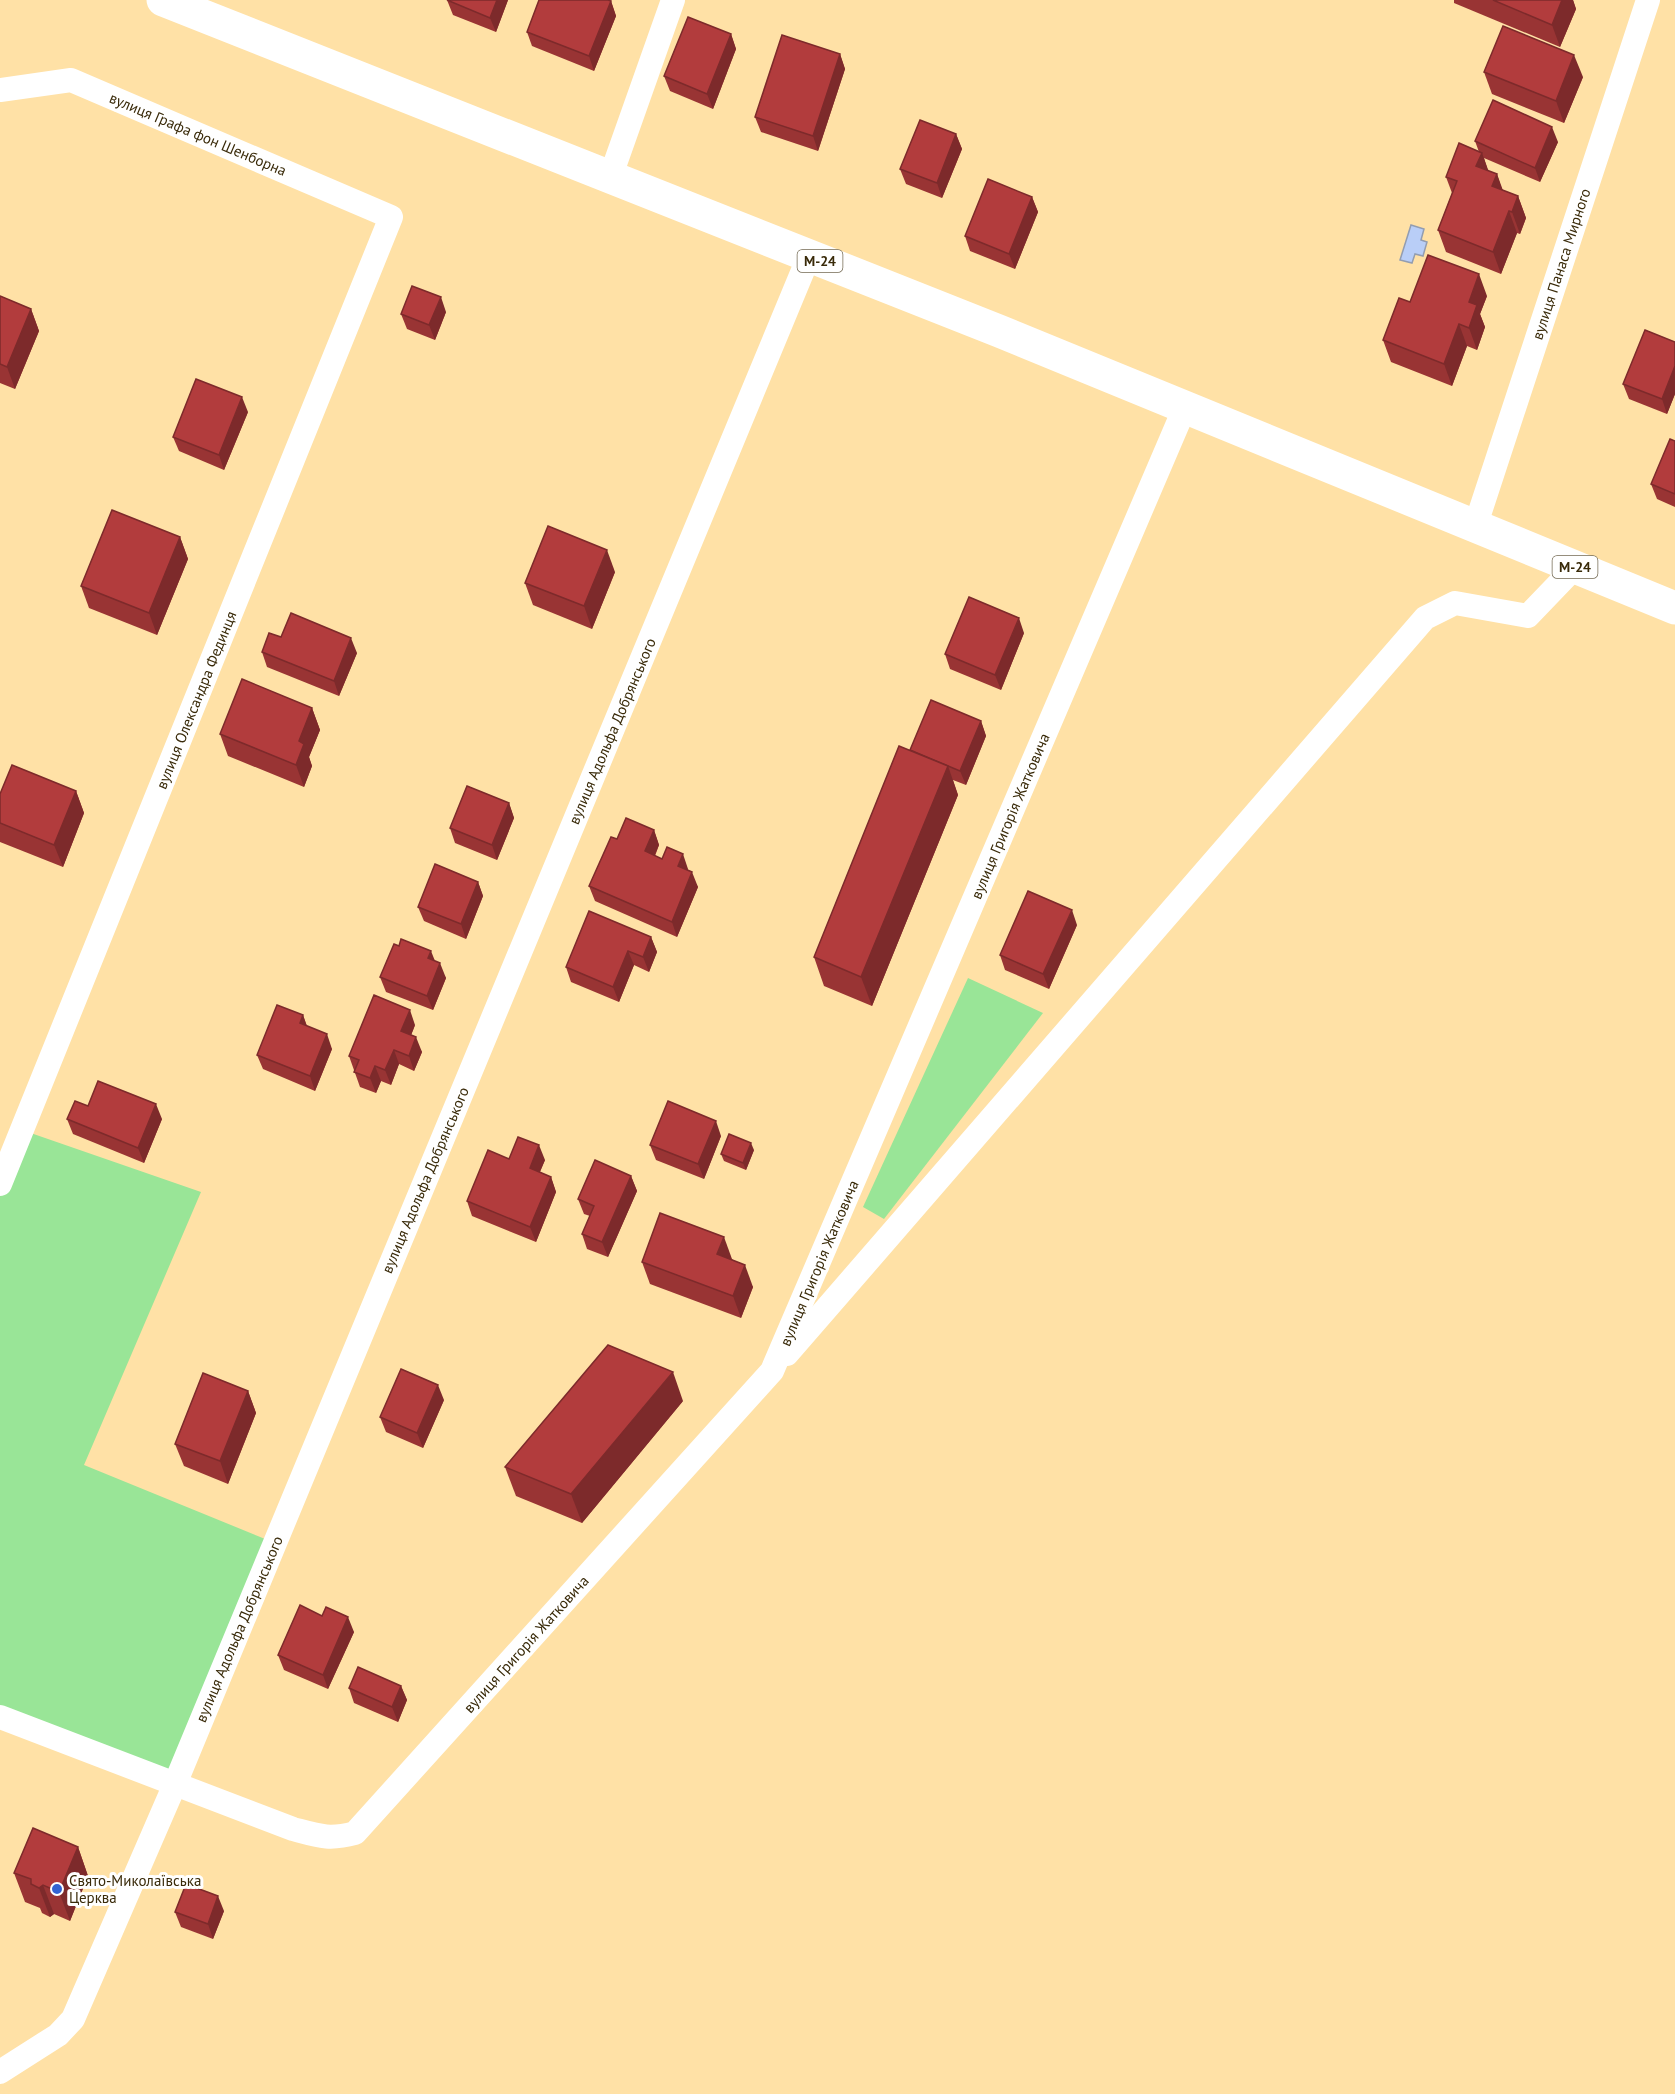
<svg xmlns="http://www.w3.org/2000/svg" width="1675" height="2094" viewBox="0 0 1675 2094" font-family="'PT Sans',sans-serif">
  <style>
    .green { fill: #99e597 }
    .water { fill: #b9cef7; stroke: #939db0; stroke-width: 1.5 }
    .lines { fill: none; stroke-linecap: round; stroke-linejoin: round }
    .street { stroke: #fff; stroke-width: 24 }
    .highway { stroke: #fff; stroke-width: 33 }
    .wall { fill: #993434 }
    .shaded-wall { fill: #7d2a2b }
    .building { fill: #b23c3d; stroke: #7d2a2b; stroke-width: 1.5 }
    .poi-dot { fill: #3363d2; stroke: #fff; stroke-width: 2 }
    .labels { text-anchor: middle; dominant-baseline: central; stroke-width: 6; stroke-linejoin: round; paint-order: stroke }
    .shield { fill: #fff; stroke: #746a53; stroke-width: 1.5 }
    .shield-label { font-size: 14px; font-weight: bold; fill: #392a09 }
    .street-label { font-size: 15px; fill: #392a09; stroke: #fff }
    .poi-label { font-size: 15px; fill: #392a09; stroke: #fff; text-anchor: start }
  </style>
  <rect width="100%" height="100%" fill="#ffe1a6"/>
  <g class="green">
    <path d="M968 978 1043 1013 884 1219 863 1207Z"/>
    <path d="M22 1130 201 1192 84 1465 275 1543 175 1784 0 1717V1184Z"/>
  </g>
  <path class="water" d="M1411 225 1424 229 1421 240 1427 242 1423 256 1415 254 1412 263 1400 260Z"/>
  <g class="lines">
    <g class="street">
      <path d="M0 90 71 80 391 217 0 1184"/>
      <path d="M610 178 673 0"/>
      <path d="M1475 527 1648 0"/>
      <path d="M787 1354 1425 618 1455 603 1528 616 1575 567"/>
      <path d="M0 1717 293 1829C319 1836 329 1840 355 1833L772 1371 1185 407"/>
      <path d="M0 2072 58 2035 73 2019 175 1784 809 256"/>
    </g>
    <path class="highway" d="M163 0 999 331 1675 608"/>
  </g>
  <g class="wall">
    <path d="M447 0H508L496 32 453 15Z"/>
    <path d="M1454 0H1573L1576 9 1560 47 1454 3Z"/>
    <path d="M611 1 616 16 594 71 532 46 527 32Z"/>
    <path d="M731 34 736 49 713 109 670 91 664 76Z"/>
    <path d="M840 54 845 69 818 151 761 132 755 117Z"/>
    <path d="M1484 72 1583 77 1564 123 1492 94Z"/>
    <path d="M956 134 962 149 942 198 906 184 900 169Z"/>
    <path d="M1475 141 1558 142 1540 182 1484 158 1488 171 1497 174 1502 190 1518 196 1526 218 1520 234 1517 233 1501 274 1446 252 1438 230 1452 193 1446 177 1479 152Z"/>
    <path d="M1032 197 1038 212 1015 269 970 251 965 236Z"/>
    <path d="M0 296 31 309 39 331 15 389 0 383Z"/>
    <path d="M1487 296 1480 314 1485 327 1477 350 1467 346 1452 386 1391 362 1383 340 1410 302Z"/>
    <path d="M446 312 435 340 407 329 401 314Z"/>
    <path d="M1675 342V394L1667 414 1629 399 1623 384Z"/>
    <path d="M248 412 224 470 179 451 173 437Z"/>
    <path d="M1675 441V507L1657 499 1651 484Z"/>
    <path d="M180 537 188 559 157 635 89 608 81 586Z"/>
    <path d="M615 572 592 629 533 605 525 583Z"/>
    <path d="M1024 633 1001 690 950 669 945 654Z"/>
    <path d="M281 637 357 653 339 696 267 667 262 652Z"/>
    <path d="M312 708 320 730 309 757 312 766 304 787 228 756 220 734Z"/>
    <path d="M981 721 986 736 966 785 953 780 958 795 872 1006 824 986 814 957 911 751Z"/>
    <path d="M76 791 84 813 63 867 0 842V794Z"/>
    <path d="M509 803 514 818 497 860 455 843 450 828Z"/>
    <path d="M654 830 659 845 655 856 688 869 687 870 698 887 677 937 595 901 589 886Z"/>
    <path d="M478 882 483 896 466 939 424 921 418 907Z"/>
    <path d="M1077 925 1049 989 1005 970 1000 955Z"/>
    <path d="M651 937 657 952 649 972 634 965 619 1002 571 982 566 967Z"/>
    <path d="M435 961 446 978 433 1010 386 992 380 977Z"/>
    <path d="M303 1015 307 1026 332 1049 315 1091 263 1069 257 1055Z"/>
    <path d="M415 1025 411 1035 422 1052 414 1071 399 1064 391 1085 381 1081 376 1093 360 1087 349 1056Z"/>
    <path d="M88 1106 162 1119 144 1163 73 1134 67 1119Z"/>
    <path d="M721 1136 704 1179 656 1160 650 1145Z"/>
    <path d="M754 1150 746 1170 724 1161 721 1154Z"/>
    <path d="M509 1159 545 1160 540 1172 551 1177 556 1192 536 1242 472 1216 467 1201Z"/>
    <path d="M631 1176 637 1191 608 1257 587 1249 582 1234 590 1216 584 1214 578 1199Z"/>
    <path d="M732 1259 753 1287 741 1318 650 1284 642 1262Z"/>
    <path d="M248 1391 256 1413 228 1484 184 1466 175 1444Z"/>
    <path d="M444 1400 423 1448 386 1432 380 1417Z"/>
    <path d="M683 1401 582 1523 516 1496 505 1467Z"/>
    <path d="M322 1616 354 1632 328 1689 284 1670 278 1655Z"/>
    <path d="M401 1686 407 1700 398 1722 354 1703 349 1688Z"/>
    <path d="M78 1847 88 1876 70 1921 54 1914 50 1917 42 1913 40 1908 25 1902 14 1873Z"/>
    <path d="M224 1911 213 1939 181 1927 175 1912Z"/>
  </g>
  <g class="shaded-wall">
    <path d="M497 0H508L496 32 490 18Z"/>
    <path d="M1562 0H1573L1576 9 1560 47 1552 25Z"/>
    <path d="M611 1 616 16 594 71 589 56Z"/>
    <path d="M731 34 736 49 713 109 707 94Z"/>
    <path d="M840 54 845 69 818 151 813 136Z"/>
    <path d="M1574 55 1583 77 1564 123 1556 101Z"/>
    <path d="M1552 127 1558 142 1540 182 1535 168Z"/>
    <path d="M956 134 962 149 942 198 937 183Z"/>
    <path d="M1482 153 1490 175 1476 166Z"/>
    <path d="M1497 174 1505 196 1492 186Z"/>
    <path d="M1518 196 1526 218 1520 234 1512 212Z"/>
    <path d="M1032 197 1038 212 1015 269 1009 254Z"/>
    <path d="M1509 211 1517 233 1501 274 1493 252Z"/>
    <path d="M1479 274 1487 296 1480 314 1485 327 1477 350 1469 328V302Z"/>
    <path d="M441 297 446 312 435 340 429 325Z"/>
    <path d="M31 309 39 331 15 389 7 367Z"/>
    <path d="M1459 324 1467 346 1452 386 1444 364Z"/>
    <path d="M1675 366V394L1667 414 1662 399Z"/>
    <path d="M242 397 248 412 224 470 219 455Z"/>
    <path d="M180 537 188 559 157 635 149 613Z"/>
    <path d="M607 550 615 572 592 629 584 606Z"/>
    <path d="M1019 618 1024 633 1001 690 995 675Z"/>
    <path d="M351 638 357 653 339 696 334 681Z"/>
    <path d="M312 708 320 730 309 757 312 766 304 787 296 765 299 741Z"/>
    <path d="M981 721 986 736 966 785 960 771Z"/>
    <path d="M948 766 958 795 872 1006 861 977Z"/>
    <path d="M76 791 84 813 63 867 54 845Z"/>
    <path d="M509 803 514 818 497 860 492 845Z"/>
    <path d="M654 830 659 845 650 866 645 851Z"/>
    <path d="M683 854 688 869 683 881 678 866Z"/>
    <path d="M692 872 698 887 677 937 672 922Z"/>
    <path d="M478 882 483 896 466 939 461 924Z"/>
    <path d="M1072 910 1077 925 1049 989 1043 974Z"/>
    <path d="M651 937 657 952 649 972 643 957Z"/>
    <path d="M431 951 437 966 428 958Z"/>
    <path d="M628 951 634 965 619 1002 613 987Z"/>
    <path d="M440 963 446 978 433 1010 427 996Z"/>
    <path d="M410 1010 415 1025 407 1046 401 1031Z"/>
    <path d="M303 1015 308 1030 300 1023Z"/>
    <path d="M327 1034 332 1049 315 1091 310 1076Z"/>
    <path d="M416 1037 422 1052 414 1071 409 1056Z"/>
    <path d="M394 1050 399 1064 391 1085 385 1070Z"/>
    <path d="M375 1066 381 1081 376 1093 370 1078Z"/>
    <path d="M156 1104 162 1119 144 1163 138 1148Z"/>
    <path d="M716 1121 721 1136 704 1179 698 1164Z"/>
    <path d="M751 1143 754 1150 746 1170 743 1163Z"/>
    <path d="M539 1145 545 1160 535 1183 530 1168Z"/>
    <path d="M631 1176 637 1191 608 1257 602 1242Z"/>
    <path d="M551 1177 556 1192 536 1242 530 1227Z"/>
    <path d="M724 1237 732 1259 725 1276 717 1254Z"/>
    <path d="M745 1265 753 1287 741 1318 733 1296Z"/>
    <path d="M673 1372 683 1401 582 1523 571 1494Z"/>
    <path d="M438 1385 444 1400 423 1448 417 1433Z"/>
    <path d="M248 1391 256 1413 228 1484 220 1461Z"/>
    <path d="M348 1617 354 1632 328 1689 323 1675Z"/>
    <path d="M401 1686 407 1700 398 1722 392 1707Z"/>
    <path d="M78 1847 88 1876 70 1921 59 1892Z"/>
    <path d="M43 1885 54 1914 50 1917 39 1888Z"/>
    <path d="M218 1896 224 1911 213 1939 208 1924Z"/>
  </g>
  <g class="building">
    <path d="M447 0H497L490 18Z"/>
    <path d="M539 0H608L611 1 589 56 527 32Z"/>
    <path d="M1493 0H1562L1552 25Z"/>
    <path d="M688 17 731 34 707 94 664 76Z"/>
    <path d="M1503 26 1574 55 1556 101 1484 72Z"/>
    <path d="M782 35 840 54 813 136 755 117Z"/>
    <path d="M1493 100 1552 127 1535 168 1475 141Z"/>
    <path d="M920 120 956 134 937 183 900 169Z"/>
    <path d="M1459 143 1482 153 1476 166 1497 174 1492 186 1518 196 1512 212 1509 211 1493 252 1438 230 1457 181 1446 177Z"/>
    <path d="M988 179 1032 197 1009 254 965 236Z"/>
    <path d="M1428 255 1479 274 1469 302 1477 305 1469 328 1459 324 1444 364 1383 340 1399 298 1410 302Z"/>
    <path d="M412 286 441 297 429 325 401 314Z"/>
    <path d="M0 296 31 309 7 367 0 364Z"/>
    <path d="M1645 330 1675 342V366L1662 399 1623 384Z"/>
    <path d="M196 379 242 397 219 455 173 437Z"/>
    <path d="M1670 439 1675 441V494L1651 484Z"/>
    <path d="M112 510 180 537 149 613 81 586Z"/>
    <path d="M548 526 607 550 584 606 525 583Z"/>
    <path d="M969 597 1019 618 995 675 945 654Z"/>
    <path d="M291 613 351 638 334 681 262 652 269 633 281 637Z"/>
    <path d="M242 679 312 708 299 741 304 744 296 765 220 734Z"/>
    <path d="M931 700 981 721 960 771 910 750Z"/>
    <path d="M899 746 948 766 861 977 814 957Z"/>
    <path d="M12 765 76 791 54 845 0 823V794Z"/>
    <path d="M467 786 509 803 492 845 450 828Z"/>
    <path d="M626 818 654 830 645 851 662 859 667 847 683 854 678 866 692 872 672 922 589 886 611 837 617 839Z"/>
    <path d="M435 864 478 882 461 924 418 907Z"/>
    <path d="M1028 891 1072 910 1043 974 1000 955Z"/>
    <path d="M589 911 651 937 643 957 628 951 613 987 566 967Z"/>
    <path d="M401 939 431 951 428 958 440 963 427 996 380 977 394 944 399 946Z"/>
    <path d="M374 995 410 1010 401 1031 416 1037 409 1056 394 1050 385 1070 375 1066 370 1078 354 1072 359 1060 349 1056Z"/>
    <path d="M277 1005 303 1015 300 1023 327 1034 310 1076 257 1055Z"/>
    <path d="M98 1081 156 1104 138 1148 67 1119 75 1101 88 1106Z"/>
    <path d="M668 1101 716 1121 698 1164 650 1145Z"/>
    <path d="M729 1134 751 1143 743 1163 721 1154Z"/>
    <path d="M518 1137 539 1145 530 1168 551 1177 530 1227 467 1201 488 1150 509 1159Z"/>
    <path d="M595 1160 631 1176 602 1242 582 1234 594 1206 578 1199Z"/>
    <path d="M660 1213 724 1237 717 1254 745 1265 733 1296 642 1262Z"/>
    <path d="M608 1345 673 1372 571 1494 505 1467Z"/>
    <path d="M401 1369 438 1385 417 1433 380 1417Z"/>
    <path d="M203 1373 248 1391 220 1461 175 1444Z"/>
    <path d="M300 1605 322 1616 326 1607 348 1617 323 1675 278 1655Z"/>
    <path d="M358 1667 401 1686 392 1707 349 1688Z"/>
    <path d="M33 1828 78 1847 59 1892 43 1885 39 1888 31 1884V1879L14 1873Z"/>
    <path d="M186 1884 218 1896 208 1924 175 1912Z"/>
  </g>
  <circle class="poi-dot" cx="57" cy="1889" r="6"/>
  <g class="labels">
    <g class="shield">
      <rect x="797.5" y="250" width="45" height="22" rx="4.5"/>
      <rect x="1552.5" y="556" width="45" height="22" rx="4.5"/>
    </g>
    <g class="shield-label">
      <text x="820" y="261">М-24</text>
      <text x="1575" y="567">М-24</text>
    </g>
    <g class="street-label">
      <text transform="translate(198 134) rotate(23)">вулиця Графа фон Шенборна</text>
      <text transform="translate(1561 264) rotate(-72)">вулиця Панаса Мирного</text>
      <text transform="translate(196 700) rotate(-68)">вулиця Олександра Фединця</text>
      <text transform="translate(612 731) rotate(-67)">вулиця Адольфа Добрянського</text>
      <text transform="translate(1010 816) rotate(-67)">вулиця Григорія Жатковича</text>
      <text transform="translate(425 1180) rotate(-67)">вулиця Адольфа Добрянського</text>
      <text transform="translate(819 1263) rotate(-67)">вулиця Григорія Жатковича</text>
      <text transform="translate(239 1629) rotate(-67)">вулиця Адольфа Добрянського</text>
      <text transform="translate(526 1644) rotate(-48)">вулиця Григорія Жатковича</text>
    </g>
    <g class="poi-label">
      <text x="69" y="1880">Свято-Миколаївська<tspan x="69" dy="17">Церква</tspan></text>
    </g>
  </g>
</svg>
